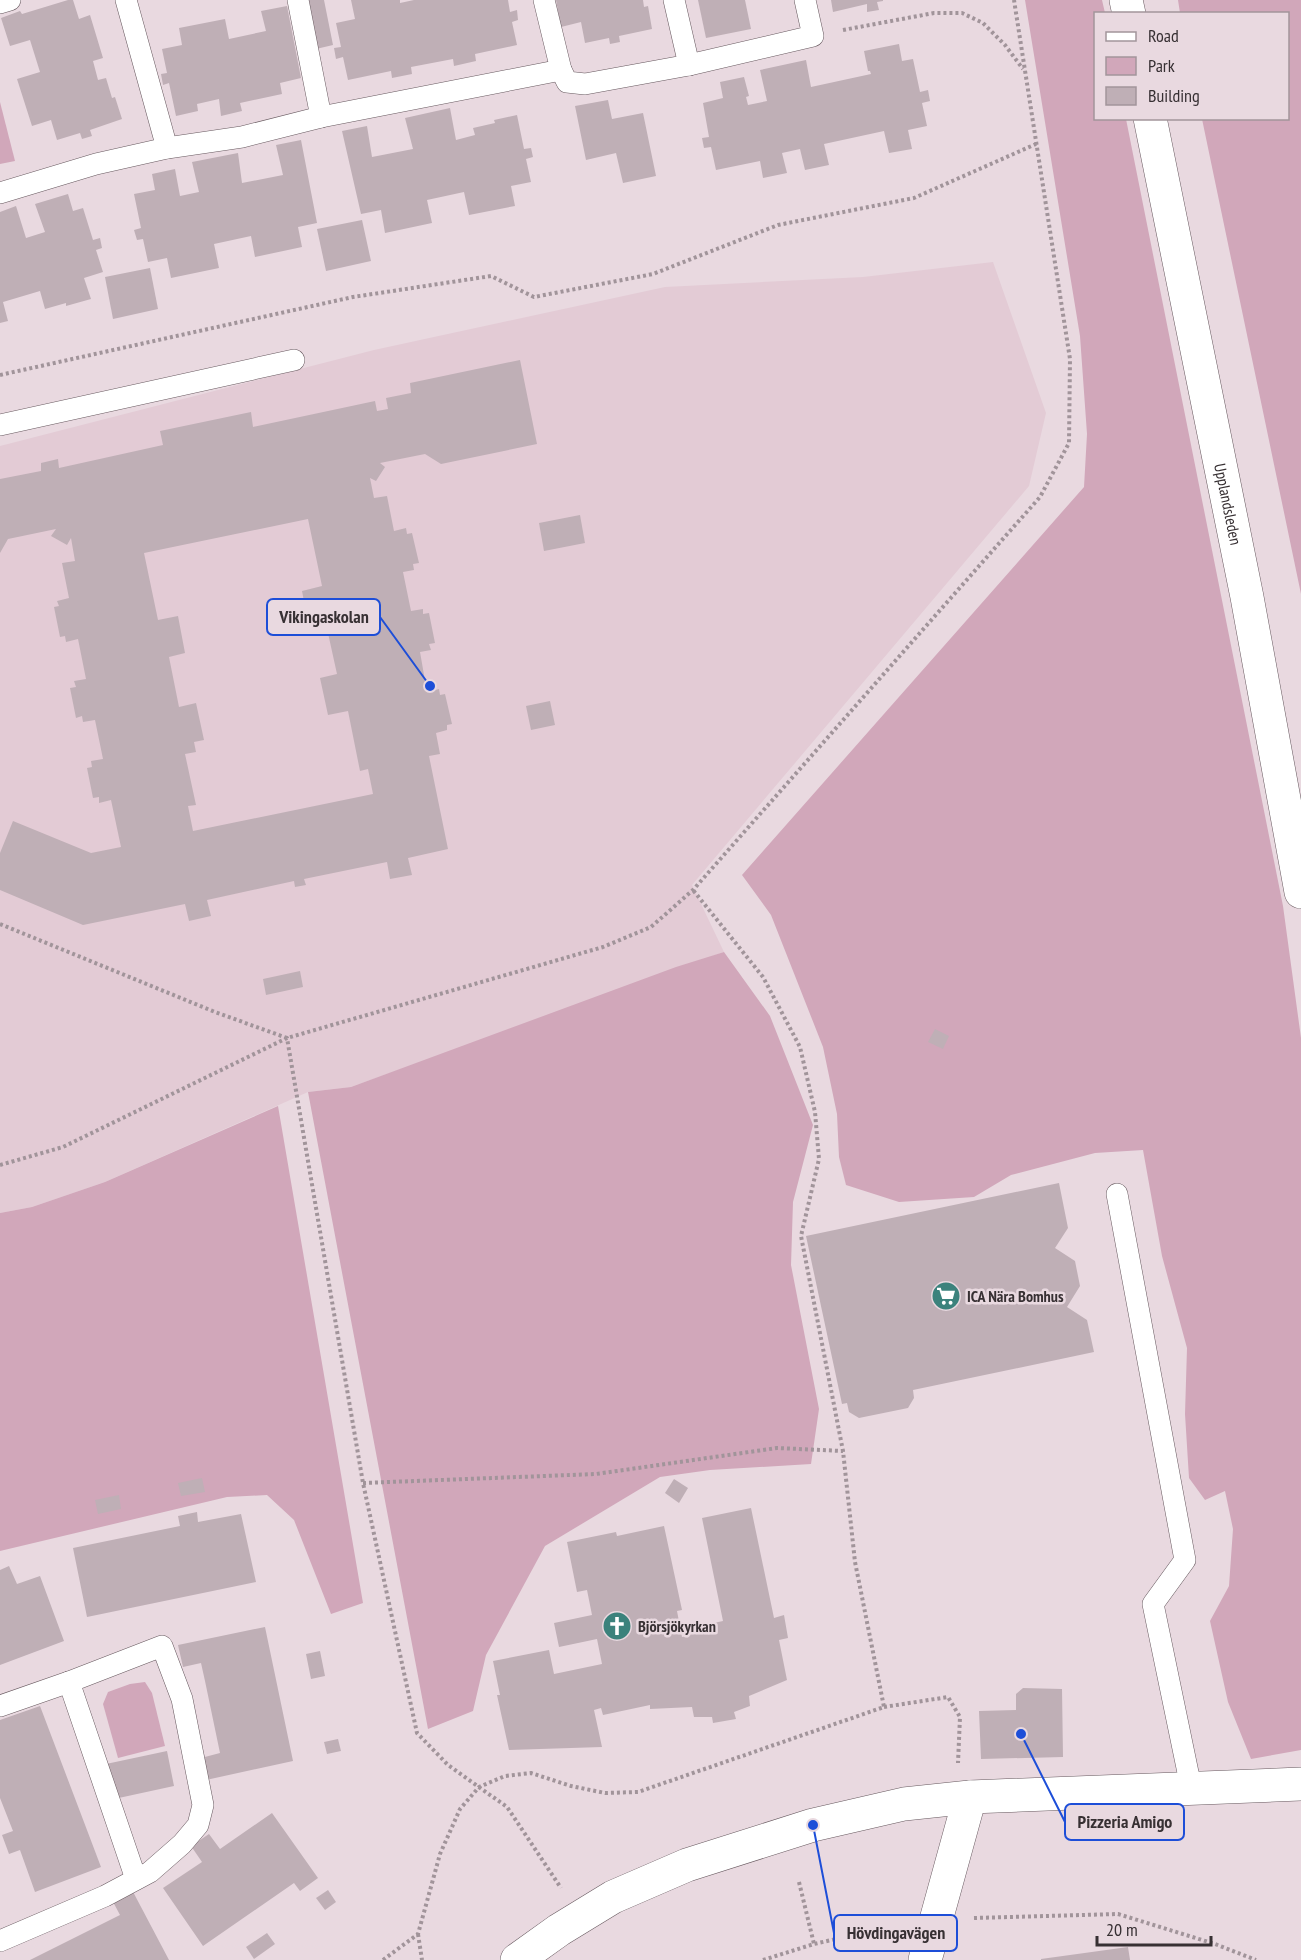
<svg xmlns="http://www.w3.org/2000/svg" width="1301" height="1960" viewBox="0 0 1301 1960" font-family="'PT Sans Narrow',sans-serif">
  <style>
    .built { fill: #e3cbd5 }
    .green { fill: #d1a7ba }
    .building { fill: #bfafb6; fill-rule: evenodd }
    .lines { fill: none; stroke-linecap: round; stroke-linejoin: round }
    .service-casing { stroke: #67595f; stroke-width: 22 }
    .minor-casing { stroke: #67595f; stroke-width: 34 }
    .tertiary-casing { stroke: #67595f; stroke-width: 34 }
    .path { stroke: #a1949a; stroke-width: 4; stroke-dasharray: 3 3; stroke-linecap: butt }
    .service { stroke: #fff; stroke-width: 21 }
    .minor { stroke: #fff; stroke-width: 33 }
    .tertiary { stroke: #fff; stroke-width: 33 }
    .labels { text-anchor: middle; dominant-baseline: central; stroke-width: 5; stroke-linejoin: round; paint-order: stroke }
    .street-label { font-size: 16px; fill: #373033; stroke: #e9d9e0 }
    .poi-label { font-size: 16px; font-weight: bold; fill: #373033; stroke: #e9d9e0; text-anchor: start }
    .leader { fill: none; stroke: #1d4ed8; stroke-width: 2 }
    .callout-dot { fill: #1d4ed8; stroke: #e9d9e0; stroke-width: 2 }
    .callout { fill: #e9d9e0; stroke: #1d4ed8; stroke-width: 2 }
    .callout-label { font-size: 18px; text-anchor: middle; font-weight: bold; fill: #373033 }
  </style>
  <rect width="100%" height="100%" fill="#e9d9e0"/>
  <path class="built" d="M993 262 1046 413 1029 486 692 885 724 952 351 1087 308 1092 105 1182 32 1207 0 1213V446L374 350 665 287 863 277Z"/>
  <g class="green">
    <path d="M1025 0H1102L1105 13 1096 14V118L1126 119 1283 906 1301 1038V1750L1251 1759 1228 1702 1210 1621 1229 1586 1233 1529 1225 1491 1205 1500 1189 1478 1185 1414 1187 1348 1162 1256 1143 1150 1095 1153 1011 1175 974 1197 899 1202 846 1185 839 1157 837 1114 823 1047 771 915 742 875 1084 487 1087 434 1080 336Z"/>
    <path d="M1178 0H1301V594L1202 119 1288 118V14L1180 13Z"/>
    <path d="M0 102 15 161 0 164Z"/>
    <path d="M724 952 770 1016 813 1125 793 1202 791 1265 819 1409 811 1464 710 1470 660 1477 545 1546 486 1655 473 1711 428 1729 308 1092 351 1087 676 967Z"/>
    <path d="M278 1106 363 1603 331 1614 294 1520 267 1495 227 1497 0 1551V1213L32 1207 105 1182Z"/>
    <path d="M145 1682 152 1693 165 1746 118 1758 103 1704 108 1692 130 1684Z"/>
  </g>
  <g class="building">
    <path d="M68 0H73L79 19 90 15 103 58 93 61 98 80 106 78 112 98 115 97 122 119 90 130 92 136 82 139 80 133 57 140 51 120 32 126 17 79 40 72 30 40 10 46 1 18 20 11 22 14Z"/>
    <path d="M306 0H324L333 45 316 49Z"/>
    <path d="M351 0H400V3L414 0H508L510 12 517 10 518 20 512 22 517 45 475 54 476 61 454 66 453 59 411 67 412 74 392 78 391 71 348 80 343 57 336 59 334 48 341 47 336 23 355 19Z"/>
    <path d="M556 0H643L644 7 648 6 652 29 619 36 620 42 610 44 609 38 585 43 581 22 561 27Z"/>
    <path d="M698 0H745L751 29 706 38Z"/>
    <path d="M831 0H883V1L877 2 879 10 867 12V4L833 12Z"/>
    <path d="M287 6 301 78 280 83 282 94 240 103 242 111 221 116 219 99 197 104 198 111 176 116 169 83 163 85 161 74 167 73 162 49 182 45 179 28 225 19 229 39 266 31 261 11Z"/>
    <path d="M899 44 902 61 913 59 920 92 928 90 930 101 922 103 927 126 908 130 912 149 889 153 884 131 824 144 829 165 805 170 800 149 782 153 787 173 763 178 760 161 716 170 711 147 704 148 702 138 709 137 703 103 723 98 720 82 744 77 749 96 746 97 748 105 767 101 760 70 806 60 811 87 871 74 870 71H868L864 51Z"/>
    <path d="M608 100 612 119 643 113 656 176 623 183 616 153 586 160 575 106Z"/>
    <path d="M450 108 456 140 475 135 473 128 495 123 494 120 517 115 524 149 531 148 533 157 526 159 531 182 511 186 515 206 469 215 464 192 427 200 432 223 385 233 381 210 361 214 342 131 367 126 372 157 413 149 405 118Z"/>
    <path d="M301 140 317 223 298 227 302 247 255 257 251 236 214 244 219 268 171 278 167 258 148 262 143 239 137 240 134 230 141 228 134 194 155 190 152 174 175 169 180 196 199 192 192 162 238 153 242 183 283 175 276 145Z"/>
    <path d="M68 194 73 211 83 208 93 240 100 238 102 248 96 250 103 272 84 278 91 299 66 306V303L45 309 40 291 3 302 8 321 0 323V212L16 206 26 238 45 232 35 204Z"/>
    <path d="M362 220 371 261 326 271 317 229Z"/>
    <path d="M150 268 158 309 113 319 105 277Z"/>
    <path d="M520 360 537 444 441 464 425 454 380 463 385 467 376 481 370 478 374 498 387 496 394 531 406 528 407 534 412 533 419 563 413 564 414 570 403 572 411 611 423 609V614L429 613 435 643 429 644 431 650 420 652 427 692 439 689 440 695 445 694 452 724 447 725V730L436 733 440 754 429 756 448 849 408 858 412 875 390 879 387 862 304 879 306 885 295 887 294 881 207 900 211 916 189 921 185 904 83 925 0 890V853L13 821 91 853 121 847 111 800 99 803V797L93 798 87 768 92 767 91 761 103 759 95 720 83 722 82 716 76 718 70 688 76 687 74 681 86 679 78 639 66 642 65 636 60 637 54 607 59 606 57 601 69 598 62 563 75 561 71 538 67 545 51 536 56 529 8 539 0 553V479L41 471V463L58 459 59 468 163 445 160 431 251 412 253 427 375 401 377 411 388 409 386 398 411 393 410 383ZM308 519 322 586 302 591 309 627 326 624 337 674 320 678 328 715 348 711 360 771 368 769 373 794 193 831 188 806 196 805 185 754 196 752 194 742 204 740 196 703 179 707 169 657 185 653 178 616 158 620 144 553Z"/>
    <path d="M580 515 585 543 544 551 539 523Z"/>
    <path d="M550 701 555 725 531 730 526 706Z"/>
    <path d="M300 971 303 987 266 995 263 979Z"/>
    <path d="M935 1029 949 1036 943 1049 928 1042Z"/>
    <path d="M1059 1183 1068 1228 1055 1248 1075 1261 1080 1286 1067 1307 1087 1320 1094 1352 913 1390 914 1398 908 1408 859 1418 849 1412 847 1403 842 1404 806 1236Z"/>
    <path d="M202 1478 205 1492 181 1496 178 1483Z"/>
    <path d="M674 1479 688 1488 679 1503 665 1493Z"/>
    <path d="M119 1495 121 1509 98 1514 95 1500Z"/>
    <path d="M751 1508 774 1618 784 1615 788 1638 779 1640 787 1680 749 1696 750 1706 734 1712 736 1719 713 1723 712 1717H694L692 1707 650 1709V1705L603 1715 601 1708 594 1710 602 1747 509 1750 497 1695H500L493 1661 549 1650 554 1674 602 1664 597 1639 559 1647 554 1623 592 1615 587 1590 577 1592 567 1542 616 1532 617 1536 664 1526 682 1610 677 1611 682 1637 687 1636 686 1629 723 1621 702 1518Z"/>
    <path d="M197 1512 198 1522 241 1514 256 1582 87 1617 73 1548 180 1526 178 1516Z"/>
    <path d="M9 1566 17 1584 40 1576 64 1641 0 1665V1570Z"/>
    <path d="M265 1627 293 1761 206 1780 201 1758 220 1753 205 1681 201 1663 183 1667 178 1645Z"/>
    <path d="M320 1651 325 1676 311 1679 306 1654Z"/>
    <path d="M1023 1688 1062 1689 1063 1757 981 1759 979 1711 1016 1710V1694Z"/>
    <path d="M40 1706 101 1867 35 1892 20 1850 9 1854 2 1835 13 1831 0 1798V1720Z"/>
    <path d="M338 1739 341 1751 327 1754 324 1742Z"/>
    <path d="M167 1751 174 1786 114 1799 106 1764Z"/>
    <path d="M272 1813 318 1878 300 1891 294 1883 203 1946 163 1888 202 1862 191 1846 209 1834 220 1849Z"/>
    <path d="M131 1888 169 1960H30L120 1915 111 1898Z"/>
    <path d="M328 1890 336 1902 325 1910 316 1898Z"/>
    <path d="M267 1933 275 1944 254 1959 246 1947Z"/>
    <path d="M1128 1947 1130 1960H1041V1959Z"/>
  </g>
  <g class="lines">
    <g class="service-casing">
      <g id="service">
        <path d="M126 0 167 148"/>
        <path d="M298 0 321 117"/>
        <path d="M0 3 10 0"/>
        <path d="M689 65 813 36 805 0"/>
        <path d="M561 70 567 82 585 84 689 65 674 0"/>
        <path d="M0 193 96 164 167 148 242 137 321 117 561 70 544 0"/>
        <path d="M0 425 294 360"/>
        <path d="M1117 1194 1185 1560 1153 1604 1191 1787"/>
        <path d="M69 1682 136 1879"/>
        <path d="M0 1706 69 1682 162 1646 182 1699 203 1805 198 1825 182 1844 150 1872 105 1896 0 1941"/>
      </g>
    </g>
    <g class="minor-casing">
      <g id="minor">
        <path d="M517 1960 559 1930 613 1897 687 1865 813 1825 904 1804 970 1797 1301 1784"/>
        <path d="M925 1960 970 1797"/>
      </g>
    </g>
    <g class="tertiary-casing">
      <g id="tertiary">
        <path d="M1126 0 1129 14"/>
        <path id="s1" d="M1150 118 1247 597 1301 892"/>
      </g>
    </g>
    <g class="path">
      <path d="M843 30 934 13H962L983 23 1005 45 1023 69"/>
      <path d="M0 375 353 297 491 276 534 297 653 274 778 225 914 198 1036 144"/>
      <path d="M0 924 215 1012 287 1038 603 947 651 927 693 890 1040 497 1069 443 1070 359 1014 0"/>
      <path d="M0 1165 63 1147 287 1038 363 1483 417 1733 448 1765 507 1807 561 1888"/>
      <path d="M363 1483 596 1474 777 1448 843 1451"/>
      <path d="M884 1707 948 1697 960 1717 958 1763"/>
      <path d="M799 1882 814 1944"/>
      <path d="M974 1918 1118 1914 1215 1944 1256 1960"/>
      <path d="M418 1934 422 1960"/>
      <path d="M383 1960 418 1934 440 1854 460 1809 479 1787 505 1776 531 1773 571 1786 605 1793 638 1792 884 1707 855 1562 843 1451 801 1236 819 1159 815 1112 800 1047 763 977 693 890"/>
      <path d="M763 1960 814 1944 898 1925"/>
    </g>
    <use href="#service" class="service"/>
    <use href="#minor" class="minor"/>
    <use href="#tertiary" class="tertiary"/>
  </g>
  <defs>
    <g id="supermarket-disc" transform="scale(1.5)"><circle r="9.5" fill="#3b827c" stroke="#e9d9e0"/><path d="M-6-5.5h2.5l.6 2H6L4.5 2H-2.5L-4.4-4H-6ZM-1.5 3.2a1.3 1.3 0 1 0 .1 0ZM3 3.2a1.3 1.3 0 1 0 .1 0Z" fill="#fff"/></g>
    <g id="church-disc" transform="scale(1.5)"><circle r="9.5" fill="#3b827c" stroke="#e9d9e0"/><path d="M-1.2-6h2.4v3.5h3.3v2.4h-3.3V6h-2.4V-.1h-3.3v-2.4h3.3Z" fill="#fff"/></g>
  </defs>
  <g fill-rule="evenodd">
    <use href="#supermarket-disc" x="946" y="1296"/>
    <use href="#church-disc" x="617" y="1626"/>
  </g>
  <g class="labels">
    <g class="street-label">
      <text stroke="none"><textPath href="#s1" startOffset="394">Upplandsleden</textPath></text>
    </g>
    <g class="poi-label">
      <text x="967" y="1296">ICA Nära Bomhus</text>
      <text x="638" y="1626">Björsjökyrkan</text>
    </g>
  </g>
  <path class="leader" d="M430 686L380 617M1021 1734L1065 1822M813 1825L834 1933"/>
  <g class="callout-dot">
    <circle cx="430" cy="686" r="6"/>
    <circle cx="1021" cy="1734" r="6"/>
    <circle cx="813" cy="1825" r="6"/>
  </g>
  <g class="callout">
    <rect x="267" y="599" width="113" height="36" rx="6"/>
    <rect x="1065" y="1804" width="119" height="36" rx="6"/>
    <rect x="834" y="1915" width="123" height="36" rx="6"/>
  </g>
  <g class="callout-label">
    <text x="324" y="623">Vikingaskolan</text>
    <text x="1125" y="1828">Pizzeria Amigo</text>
    <text x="896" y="1939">Hövdingavägen</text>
  </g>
  <rect x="1094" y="12" width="195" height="108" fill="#e9d9e0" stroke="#a2959b" stroke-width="1.5"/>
  <rect x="1106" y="32" width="30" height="9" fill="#ffffff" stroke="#a2959b" stroke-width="1.5"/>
  <text x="1148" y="42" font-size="18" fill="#373033">Road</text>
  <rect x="1106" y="57" width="30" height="18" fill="#d1a7ba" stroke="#a2959b" stroke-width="1.5"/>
  <text x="1148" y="72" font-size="18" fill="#373033">Park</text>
  <rect x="1106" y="87" width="30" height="18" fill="#bfafb6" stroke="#a2959b" stroke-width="1.5"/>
  <text x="1148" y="102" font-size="18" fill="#373033">Building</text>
  <path d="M1097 1936v9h114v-9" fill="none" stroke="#373033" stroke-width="3"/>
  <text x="1106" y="1936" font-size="18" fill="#373033" stroke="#e9d9e0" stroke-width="4.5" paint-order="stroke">20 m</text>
</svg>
